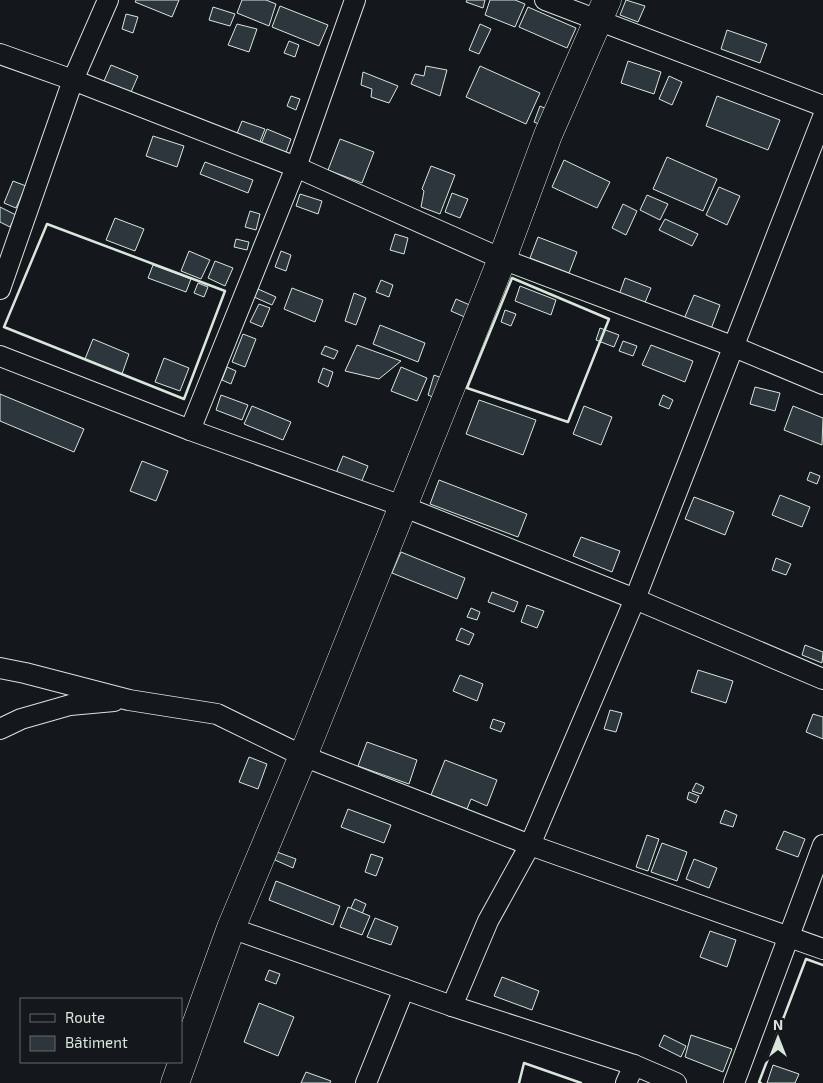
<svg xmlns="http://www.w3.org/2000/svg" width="823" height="1083" viewBox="0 0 823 1083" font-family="'Exo 2',sans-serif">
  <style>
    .building { fill: #2c363c; stroke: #d8e6dc }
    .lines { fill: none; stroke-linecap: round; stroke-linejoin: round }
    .street-casing { stroke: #d8e6dc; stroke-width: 22 }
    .secondary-casing { stroke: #d8e6dc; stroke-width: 29 }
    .street { stroke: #14181c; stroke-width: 20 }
    .secondary { stroke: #14181c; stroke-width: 28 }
    .wall { stroke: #d8e6dc; stroke-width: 2.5 }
  </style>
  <rect width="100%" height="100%" fill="#14181c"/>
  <g class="building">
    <path d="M136 0H179L172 17 135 2Z"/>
    <path d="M242 0H266L276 4 269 26 237 13Z"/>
    <path d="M467 0H485L483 8 466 2Z"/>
    <path d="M490 0H515L525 4 515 27 485 15Z"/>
    <path d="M626 0 645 6 638 22 620 15Z"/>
    <path d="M280 6 328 25 319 46 272 27Z"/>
    <path d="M213 7 235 14 230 26 209 20Z"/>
    <path d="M528 7 576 28 567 48 519 27Z"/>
    <path d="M126 14 138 17 133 33 122 29Z"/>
    <path d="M237 24 257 29 249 52 228 45Z"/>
    <path d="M480 24 491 29 479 54 469 50Z"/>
    <path d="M727 30 767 44 760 63 721 49Z"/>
    <path d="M289 41 299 45 295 57 284 53Z"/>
    <path d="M628 61 661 72 654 94 621 83Z"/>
    <path d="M111 65 138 76 128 99 101 88Z"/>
    <path d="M426 66 447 70 440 96 411 84 415 74 424 76Z"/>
    <path d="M480 66 540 93 526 124 466 97Z"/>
    <path d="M363 72 398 86 389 103 371 97 372 89 361 85Z"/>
    <path d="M669 76 682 82 672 105 659 99Z"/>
    <path d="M291 96 300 99 296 110 287 106Z"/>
    <path d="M717 96 780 120 768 150 706 126Z"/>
    <path d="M540 106 549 110 543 126 534 122Z"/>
    <path d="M242 121 265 129 257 149 234 141Z"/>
    <path d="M267 129 291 139 284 158 259 149Z"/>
    <path d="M153 136 184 146 177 167 146 156Z"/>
    <path d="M340 139 374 152 362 183 328 170Z"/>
    <path d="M667 157 717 179 703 211 653 189Z"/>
    <path d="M564 160 610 182 597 208 552 187Z"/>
    <path d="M205 162 253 180 248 193 200 174Z"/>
    <path d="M431 166 455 175 440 214 421 207 424 191 422 189Z"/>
    <path d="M13 181 26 186 16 208 4 203Z"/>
    <path d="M719 187 740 196 727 225 706 215Z"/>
    <path d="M452 193 468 199 460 218 445 212Z"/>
    <path d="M300 194 322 201 318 214 296 206Z"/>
    <path d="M647 195 668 204 660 220 640 210Z"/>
    <path d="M623 204 637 211 626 235 612 228Z"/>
    <path d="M0 207 16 215 10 227 0 222Z"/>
    <path d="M250 211 260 214 256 230 245 227Z"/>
    <path d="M115 218 144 229 135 251 106 240Z"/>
    <path d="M665 219 698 234 692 246 659 230Z"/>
    <path d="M395 234 408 238 404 254 390 250Z"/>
    <path d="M538 237 577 252 569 273 530 258Z"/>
    <path d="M236 239 249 242 247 250 234 247Z"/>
    <path d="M189 251 210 260 201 279 181 271Z"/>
    <path d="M281 251 291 255 286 271 275 267Z"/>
    <path d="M215 261 233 268 225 286 208 278Z"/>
    <path d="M153 265 191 279 186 292 148 278Z"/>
    <path d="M625 278 651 288 644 305 619 295Z"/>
    <path d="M381 280 393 285 389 297 376 292Z"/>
    <path d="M198 283 208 287 204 297 194 293Z"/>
    <path d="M520 286 556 300 551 315 515 301Z"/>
    <path d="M292 288 323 300 315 322 284 309Z"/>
    <path d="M258 289 276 297 272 305 254 297Z"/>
    <path d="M354 293 366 298 356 325 345 321Z"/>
    <path d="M694 295 720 305 711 329 684 319Z"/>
    <path d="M456 299 472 306 467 318 451 311Z"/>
    <path d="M259 304 270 308 262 327 250 322Z"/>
    <path d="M505 310 516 314 511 326 501 322Z"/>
    <path d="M380 325 425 343 418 362 373 344Z"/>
    <path d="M600 328 619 335 614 347 596 340Z"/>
    <path d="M243 334 256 339 245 367 232 362Z"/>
    <path d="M93 339 129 354 122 374 85 359Z"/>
    <path d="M623 341 637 346 633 356 619 351Z"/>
    <path d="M357 345 401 361 379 379 345 371Z"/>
    <path d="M651 345 693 361 685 382 642 365Z"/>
    <path d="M325 346 338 351 334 359 321 354Z"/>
    <path d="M164 358 189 368 180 391 155 382Z"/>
    <path d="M227 367 236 371 231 384 222 380Z"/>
    <path d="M401 367 427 378 417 401 391 391Z"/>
    <path d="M323 368 333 372 328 387 318 382Z"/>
    <path d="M434 375 447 380 440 400 428 395Z"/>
    <path d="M755 387 780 393 775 411 750 404Z"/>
    <path d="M0 394 84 429 74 452 0 421Z"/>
    <path d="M221 395 248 405 242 420 216 410Z"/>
    <path d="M663 395 673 400 669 409 659 405Z"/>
    <path d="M479 400 536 420 523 455 466 434Z"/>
    <path d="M252 406 291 422 283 440 244 424Z"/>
    <path d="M584 406 612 417 601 445 573 434Z"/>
    <path d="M793 406 823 418 822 445 784 430Z"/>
    <path d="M343 456 368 466 361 483 336 473Z"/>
    <path d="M142 461 168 471 156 501 130 491Z"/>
    <path d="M810 472 820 476 817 484 807 480Z"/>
    <path d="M439 480 527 514 518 537 430 504Z"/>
    <path d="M780 495 810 507 802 527 772 515Z"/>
    <path d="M694 497 734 512 725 535 685 519Z"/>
    <path d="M581 537 620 551 612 572 573 556Z"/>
    <path d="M401 552 465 578 457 599 392 573Z"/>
    <path d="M776 558 791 564 786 575 772 570Z"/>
    <path d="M492 592 518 602 514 612 488 602Z"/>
    <path d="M527 605 544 611 537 628 521 622Z"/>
    <path d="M471 608 480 612 477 620 467 617Z"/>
    <path d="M461 628 474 634 469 645 456 640Z"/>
    <path d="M805 645 823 652 822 663 802 655Z"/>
    <path d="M698 670 733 681 726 703 691 692Z"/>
    <path d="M460 675 483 684 477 701 453 691Z"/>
    <path d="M610 710 622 713 616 732 604 729Z"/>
    <path d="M813 714 823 717V739L806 732Z"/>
    <path d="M493 719 505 723 501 732 490 728Z"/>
    <path d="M367 742 417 760 409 784 358 766Z"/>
    <path d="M249 757 267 764 258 789 239 782Z"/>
    <path d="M445 760 497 780 487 806 471 799 467 809 431 795Z"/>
    <path d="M696 783 704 787 701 794 692 791Z"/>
    <path d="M689 792 699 796 696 803 687 799Z"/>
    <path d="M348 809 391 825 384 843 341 827Z"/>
    <path d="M725 810 737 815 733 827 720 823Z"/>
    <path d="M784 831 805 839 798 857 776 849Z"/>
    <path d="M647 835 659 839 648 871 636 867Z"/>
    <path d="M662 843 687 852 677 881 651 872Z"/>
    <path d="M277 852 296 859 293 868 275 860Z"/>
    <path d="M371 854 383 858 376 876 365 872Z"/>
    <path d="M694 859 717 868 709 888 686 879Z"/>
    <path d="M276 881 340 906 333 925 269 900Z"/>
    <path d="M355 899 366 904 362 914 350 910Z"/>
    <path d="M348 907 370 916 362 935 340 927Z"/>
    <path d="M375 918 398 927 391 945 367 937Z"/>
    <path d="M710 931 736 940 727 967 700 957Z"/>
    <path d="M269 970 280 974 276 984 265 980Z"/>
    <path d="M502 977 539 991 532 1010 494 996Z"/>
    <path d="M259 1003 294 1017 278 1056 244 1042Z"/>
    <path d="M664 1035 686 1046 681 1057 659 1046Z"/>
    <path d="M691 1035 732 1049 723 1072 685 1057Z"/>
    <path d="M773 1065 799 1074 795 1083H767Z"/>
    <path d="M306 1072 331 1081 330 1083H301Z"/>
  </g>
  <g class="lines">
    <g class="street-casing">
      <g id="street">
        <path d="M545 0 823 106"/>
        <path d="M0 54 73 80 296 167 502 259 732 346 823 384"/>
        <path d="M0 289 73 80 108 0"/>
        <path d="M0 356 190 430 402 506 635 599 823 679"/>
        <path d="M190 430 296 167 355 0"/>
        <path d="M0 668 25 673 129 700 217 714 303 756 530 845 823 949"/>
        <path d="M0 729 21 719 70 705 114 701"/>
        <path d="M231 928 452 1006 634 1065 676 1083"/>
        <path d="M452 1006 488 921 530 845 635 599 823 117"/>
        <path d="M366 1083 404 989"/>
        <path d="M626 1083 634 1065"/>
        <path d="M734 1083 823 845"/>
      </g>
    </g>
    <g class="secondary-casing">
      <path id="secondary" d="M175 1083 231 928 303 756 502 259 548 135 607 0"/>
    </g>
    <use href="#street" class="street"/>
    <use href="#secondary" class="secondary"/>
    <g class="wall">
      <path d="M47 224 225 291 184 399 4 327Z"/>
      <path d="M512 278 609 319 568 422 467 388Z"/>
      <path d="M519 1083 524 1063 581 1083"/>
      <path d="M761 1083 759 1082 806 959 823 965"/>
    </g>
  </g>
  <rect x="20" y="998" width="162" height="65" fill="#14181c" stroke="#626a69"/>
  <rect x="30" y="1014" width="25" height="8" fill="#14181c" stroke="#626a69"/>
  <text x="65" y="1023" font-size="15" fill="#d8e6dc">Route</text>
  <rect x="30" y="1036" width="25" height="15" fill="#2c363c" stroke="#626a69"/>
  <text x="65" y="1048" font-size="15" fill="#d8e6dc">Bâtiment</text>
  <g transform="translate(778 1038)" stroke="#14181c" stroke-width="4" paint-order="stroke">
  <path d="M0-4L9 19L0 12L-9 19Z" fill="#d8e6dc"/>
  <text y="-8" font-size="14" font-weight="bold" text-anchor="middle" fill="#d8e6dc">N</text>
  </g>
</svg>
